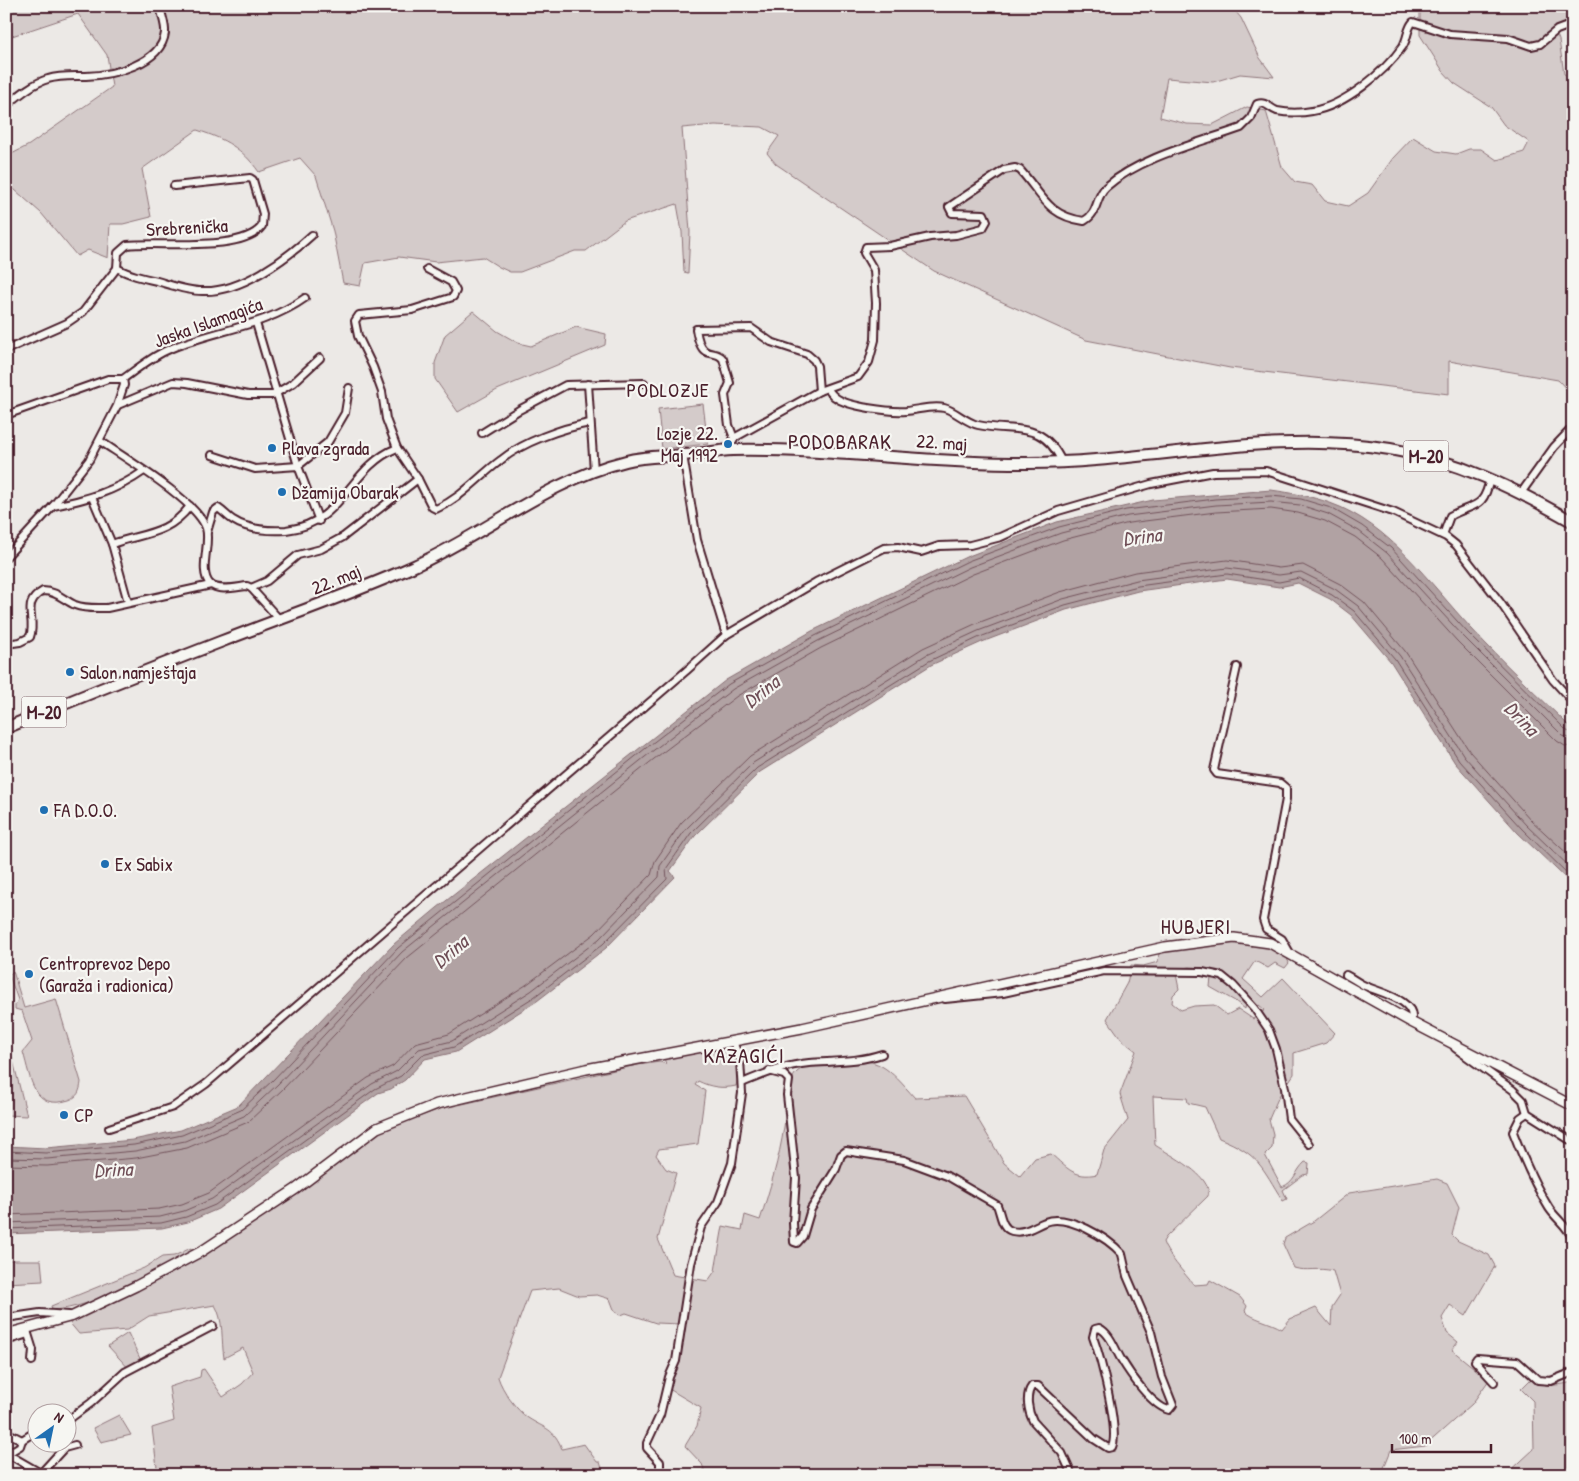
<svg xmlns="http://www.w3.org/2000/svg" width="1579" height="1481" viewBox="0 0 1579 1481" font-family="'Patrick Hand',sans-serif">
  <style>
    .green { fill: #d4cbca; stroke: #8f757a; fill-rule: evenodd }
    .water { fill: #b1a2a3; stroke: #886e73 }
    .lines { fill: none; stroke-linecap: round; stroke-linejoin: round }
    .shore { stroke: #73535b; stroke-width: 1 }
    .street-casing { stroke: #4a1f2b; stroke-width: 10 }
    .secondary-casing { stroke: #4a1f2b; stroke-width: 12 }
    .primary-casing { stroke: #4a1f2b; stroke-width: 14 }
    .street { stroke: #f6f6f2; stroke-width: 6 }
    .secondary { stroke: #f6f6f2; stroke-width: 9 }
    .primary { stroke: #f6f6f2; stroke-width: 10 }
    .poi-dot { fill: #1f6fb2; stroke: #f6f6f2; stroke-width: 2 }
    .labels { text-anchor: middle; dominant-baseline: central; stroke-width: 4.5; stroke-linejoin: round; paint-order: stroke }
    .shield { fill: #f6f6f2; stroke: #7e6067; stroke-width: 1 }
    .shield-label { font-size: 18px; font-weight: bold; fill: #4a1f2b }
    .street-label { font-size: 19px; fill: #4a1f2b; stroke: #f6f6f2 }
    .poi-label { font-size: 19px; fill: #4a1f2b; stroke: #f6f6f2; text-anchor: start }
    .neighbourhood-label { font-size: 20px; letter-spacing: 1px; fill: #4a1f2b; stroke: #f6f6f2 }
    .water-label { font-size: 20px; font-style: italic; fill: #6e4d55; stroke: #f6f6f2 }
    .quarter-label { font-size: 21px; letter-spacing: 1px; fill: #4a1f2b; stroke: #f6f6f2 }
  </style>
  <rect width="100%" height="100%" fill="#ece9e6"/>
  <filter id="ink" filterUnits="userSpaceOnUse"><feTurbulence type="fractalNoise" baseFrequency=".02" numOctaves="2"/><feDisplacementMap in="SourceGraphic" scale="10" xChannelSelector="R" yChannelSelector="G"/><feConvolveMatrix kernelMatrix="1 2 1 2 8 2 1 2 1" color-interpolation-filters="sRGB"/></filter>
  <g filter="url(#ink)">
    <g class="green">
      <path d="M6 6H1231L1241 18 1260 58 1274 77 1240 74 1213 82 1167 78 1160 117 1187 124 1212 125 1247 107 1266 111 1282 167 1295 182 1312 185 1325 201 1348 206 1368 193 1393 158 1413 137 1436 151 1456 154 1469 149H1481L1497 160 1524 152 1529 142 1504 125 1491 107 1454 83 1443 71 1420 35V6H1573V20L1554 28 1559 40 1564 74 1573 77V396L1558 380 1449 361V394L1230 368 1086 340 934 271 776 164 767 153 779 136 762 127 715 125 682 128 690 232 688 273 684 272 682 232 677 204 625 221 586 251H575L520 272H510L499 267 483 257 436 262 399 257 365 263 360 286 343 283 333 231 316 176 300 158 259 172C242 148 225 139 197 130L142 169 151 217 123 224H110L108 258 88 250 77 256 41 213 6 182V157L29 145 112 87 107 55 78 14 6 38Z"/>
      <path d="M473 311 497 331 518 343 531 346 576 327 606 334 605 345 497 390 458 412 435 379V363L445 335Z"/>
      <path d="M703 404 708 444 662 449 658 409Z"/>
      <path d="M1232 941 1265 946 1286 956 1289 963 1285 968 1275 963 1268 968 1255 961 1243 979 1263 997 1283 978 1335 1033 1326 1043 1294 1053V1074L1279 1096 1269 1119 1273 1134 1272 1148 1265 1155 1282 1187C1295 1182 1295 1171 1305 1162L1309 1163 1308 1174 1303 1175 1283 1190 1287 1199 1283 1201C1261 1166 1259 1154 1219 1138L1205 1107 1188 1103 1187 1098 1153 1096 1155 1145C1170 1155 1213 1176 1208 1196L1166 1237 1163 1242C1166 1253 1185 1274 1194 1285L1208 1284 1210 1280 1240 1297 1247 1306 1245 1311C1252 1319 1271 1322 1282 1329L1290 1319 1316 1308 1331 1326 1332 1307 1340 1295 1333 1271C1319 1267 1307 1272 1294 1268L1283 1244 1285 1238 1314 1221 1349 1193 1437 1179 1447 1183 1459 1207 1452 1235 1458 1241 1489 1255 1495 1266 1466 1316 1450 1305 1442 1318 1447 1333 1458 1342 1452 1350 1489 1380 1472 1404 1425 1446 1391 1450 1381 1475H706L702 1464 685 1446 697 1426 701 1408 664 1386 674 1360 680 1324 656 1323 626 1313 621 1315 615 1312 610 1299 597 1295 579 1296 559 1288 530 1291 498 1377C502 1390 516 1410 528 1418 545 1429 554 1428 562 1449L584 1444 597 1462H600L604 1475H158L152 1428 174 1421 169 1387 200 1377 201 1370 204 1369 223 1397 242 1384 253 1372 243 1348 224 1358C221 1340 224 1320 215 1305L149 1316 127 1330 79 1334 69 1322 203 1256 299 1193 380 1131 440 1109 637 1065 660 1062 666 1064 664 1058 724 1047 734 1049 739 1073 736 1086C722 1089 710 1087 698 1081L695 1085 705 1091 698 1144 659 1149 656 1155 666 1169 676 1173 658 1239 673 1275 708 1281 715 1271 723 1226 742 1230 745 1215 760 1220C770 1189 779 1159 784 1127 786 1114 786 1105 789 1093 791 1086 791 1077 797 1072 808 1062 824 1063 837 1061 880 1056 888 1068 915 1098L964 1096 1004 1163 1020 1176 1035 1158 1051 1154C1067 1168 1075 1179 1097 1174L1104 1150 1128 1120 1120 1094 1136 1051 1122 1040 1107 1019 1127 983 1131 965 1143 966 1158 962 1159 953 1173 949ZM1189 967 1205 968 1206 976 1211 977 1210 987 1235 1001 1245 1009 1246 1003 1257 1007 1259 1005 1265 1010 1253 1019 1238 1009 1227 1015 1214 1005 1194 1006 1181 1010 1172 1003 1173 995 1179 989 1175 969Z"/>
      <path d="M13 971 24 1008 56 999 81 1082C80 1091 78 1097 69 1100 33 1111 31 1079 23 1052L32 1041 22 1011 15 1009V1005L18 1000 9 975Z"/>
      <path d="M6 1033 27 1116 6 1115Z"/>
      <path d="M191 1248 193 1251C155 1271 94 1309 52 1310L51 1306 144 1268 162 1257 174 1256Z"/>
      <path d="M6 1260H41L43 1281 6 1283Z"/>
      <path d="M128 1333 143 1365 131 1371 108 1346Z"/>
      <path d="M1532 1378C1544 1389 1558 1385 1573 1382V1475H1506L1534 1449 1533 1401 1521 1389Z"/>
      <path d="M119 1415 131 1435 101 1442 93 1428Z"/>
    </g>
    <path class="water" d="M1271 490C1292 493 1311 496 1330 503 1390 524 1430 584 1471 628 1503 663 1539 696 1573 730V885L1518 833 1455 763 1391 662 1351 615 1330 599 1298 583 1279 587 1227 579 1138 591 1066 610 982 642 931 665 760 772 695 836 670 871 675 877 606 948 537 1001 456 1052 425 1059 405 1080 391 1089 378 1093 218 1209 188 1222 162 1228 6 1234V1146L46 1148 133 1140 181 1130 238 1106 394 944 437 908 726 680 812 631 966 557 1057 522 1153 500Z"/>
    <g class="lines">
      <g class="shore">
        <path d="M6 1151 46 1153 134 1145 182 1135 241 1110 273 1080 398 948 646 748 729 684 815 636 968 561 1059 527 1126 510 1215 499 1271 496 1301 499 1331 508 1362 526 1391 548 1467 632 1567 731 1573 733"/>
        <path d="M6 1158 47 1159 135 1151 185 1141 244 1116 278 1084 402 952 650 753 733 689 818 641 970 567 1061 533 1128 516 1216 505 1271 502 1300 505 1328 514 1359 531 1387 553 1463 636 1563 736 1573 739"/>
        <path d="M6 1165 47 1166 136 1158 187 1148 248 1122 283 1089 407 958 654 759 737 696 821 648 973 574 1063 540 1129 523 1216 512 1271 509 1298 513 1325 521 1355 537 1382 558 1457 641 1557 741 1565 746 1573 747"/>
        <path d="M6 1215 159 1209 182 1204 209 1193 368 1078 393 1066 415 1043 449 1034 526 985 594 934 651 875 655 861 681 823 750 756 923 648 975 624 1060 592 1135 572 1227 560 1279 568 1303 565 1340 584 1364 602 1405 651 1470 752 1531 820 1573 859"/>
        <path d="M6 1223 160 1217 184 1211 212 1199 372 1084 397 1071 419 1049 452 1041 531 991 599 939 659 877 660 866 686 829 753 763 926 655 978 631 1063 599 1137 580 1227 568 1279 575 1301 572 1335 589 1358 606 1400 656 1464 756 1526 825 1573 870"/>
        <path d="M6 1229 161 1223 186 1217 215 1205 375 1089 401 1076 422 1055 454 1047 534 997 603 944 667 879 666 869 691 833 757 768 929 661 980 637 1065 605 1138 586 1227 574 1279 582 1299 578 1332 595 1354 611 1395 659 1459 760 1522 829 1573 879"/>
      </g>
      <g class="street-casing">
        <g id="street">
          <path d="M6 106C18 96 33 83 48 79 60 75 74 76 86 76 113 75 161 64 165 33 166 25 161 14 160 6"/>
          <path d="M174 186 250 178 253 180 263 214 262 226C243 253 158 241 127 245L118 253 117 268C129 275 143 278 157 281 171 285 187 291 202 291 240 293 286 259 312 235"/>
          <path d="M427 269 451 282 456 291 453 297 412 310 359 315 355 321 358 336 373 367 382 392 386 419 397 448 418 479 432 507 436 509C463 497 478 477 501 460 523 442 562 428 590 423"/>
          <path d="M256 323 298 466 319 521"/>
          <path d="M6 350 67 323 83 312 117 268"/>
          <path d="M123 379C138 368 154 355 172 348 216 330 266 326 305 298"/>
          <path d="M588 384 594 471"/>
          <path d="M828 389C830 392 832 395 835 397 847 407 891 412 906 411 917 410 933 405 944 408 956 411 965 422 978 425 1015 433 1042 419 1062 462"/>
          <path d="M118 405 173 382 187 383 248 395H273L293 383 320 358"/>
          <path d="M6 415 108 379H123"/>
          <path d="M482 433 519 410 566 385 644 383"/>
          <path d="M734 438 729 425 725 395 730 383 723 359C718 352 711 355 705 351 699 347 697 335 696 329L751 328 771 342 807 354 814 360 817 366 819 391"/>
          <path d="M100 441C125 458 197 501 206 528 211 544 198 571 210 584 218 592 237 587 247 586L251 588 280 620"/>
          <path d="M729 450 734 438 819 391 858 377 869 362 875 340 876 303 874 270 864 253 866 247 890 246 930 237 956 235 983 228 987 221 984 214 952 213 949 207 1004 170 1015 168 1020 170C1042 194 1047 216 1084 221 1099 213 1095 197 1106 187 1140 157 1199 143 1241 128L1251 118 1257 104C1266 101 1269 108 1277 111 1287 113 1302 113 1312 111 1344 106 1385 72 1403 46 1408 38 1407 28 1413 22L1450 34 1508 38 1531 46 1540 44 1557 30 1573 24"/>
          <path d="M212 455 255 469 298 466 328 442 345 413 349 388"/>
          <path d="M683 455 697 540 726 635"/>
          <path d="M1521 493 1554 447 1573 427"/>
          <path d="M92 497 112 544 128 602"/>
          <path d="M53 506C85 500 116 491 144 471"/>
          <path d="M207 532 213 512 218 508C224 512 228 517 233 520 248 530 268 531 286 530 344 524 348 468 397 448"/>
          <path d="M1443 535 1450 516C1474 503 1484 510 1490 478"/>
          <path d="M112 544C143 533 168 535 190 506"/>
          <path d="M6 557 53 506 89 460 117 406 124 385 123 379"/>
          <path d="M251 588 267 581 298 555 321 549 343 537 418 479"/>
          <path d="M6 644 20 642 30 637C37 618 20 604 43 591 56 591 64 600 75 605 85 609 96 608 107 608L211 585"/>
          <path d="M1237 667 1214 770 1217 774 1280 783 1286 788V799L1263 920 1266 929 1282 939 1290 953"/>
          <path d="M1346 975C1352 978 1357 982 1363 985 1377 992 1419 1000 1411 1022"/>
          <path d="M945 999 1003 993 1104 971 1202 972 1222 976 1233 985 1254 1008 1269 1030 1276 1049 1285 1088 1289 1119 1309 1144"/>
          <path d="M1455 1048 1513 1090 1523 1100 1527 1113 1573 1142"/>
          <path d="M769 1071 784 1075 789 1080 787 1095 796 1178 793 1223 794 1242 797 1243 803 1236 811 1209 836 1169 841 1155 846 1151 904 1160 947 1176 997 1205C1001 1214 1001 1228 1012 1231 1025 1234 1034 1226 1045 1222 1067 1213 1108 1238 1122 1254L1127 1276 1151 1332 1162 1377 1173 1405 1169 1410C1152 1406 1130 1374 1121 1359 1115 1349 1110 1333 1099 1328L1095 1329 1093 1337C1100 1356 1120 1430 1112 1447L1108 1448 1094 1439 1038 1386H1032C1025 1395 1028 1411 1033 1421L1062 1453 1072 1475"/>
          <path d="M742 1083C764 1074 785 1065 809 1063 834 1061 858 1062 882 1054"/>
          <path d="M1527 1113 1520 1118 1513 1132C1523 1158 1534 1184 1549 1208 1556 1219 1568 1226 1573 1240"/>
          <path d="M109 1128 173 1107 206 1084 686 671 726 635 816 582 884 548 898 547 921 552 939 546 970 545 1001 537 1058 511 1151 484 1213 472 1266 471 1393 512 1446 537 1456 545 1500 602 1553 680 1573 702"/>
          <path d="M6 1318 40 1313 69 1315"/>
          <path d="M28 1334 33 1350 32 1361"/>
          <path d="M6 1341 28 1334 26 1329"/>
          <path d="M1494 1382 1475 1361 1477 1358 1517 1361 1538 1380 1551 1381 1573 1372"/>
          <path d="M68 1420 91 1403 125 1372 213 1326"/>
          <path d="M6 1432 22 1440 20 1446 7 1454"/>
          <path d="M22 1440 38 1430"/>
          <path d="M6 1453 44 1475"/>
          <path d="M42 1472 64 1448 75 1445"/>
          <path d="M656 1475 660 1469V1462L647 1448V1443L660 1415 669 1377 676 1361 691 1264 701 1227 718 1202 732 1163 742 1093 740 1060 733 1041"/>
        </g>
      </g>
      <g class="secondary-casing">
        <path id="secondary" d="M6 1334 73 1316 136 1286 202 1251 296 1189 377 1128 437 1104 586 1069 802 1028 1165 947 1234 938 1270 943 1411 1022 1573 1106"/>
      </g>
      <g class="primary-casing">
        <path id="primary" d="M6 728C77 698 148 670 220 642 284 617 349 595 412 567 484 535 548 480 626 461 645 456 664 457 683 455 700 454 716 451 732 450 831 448 930 464 1029 463 1149 463 1270 429 1390 449 1457 460 1514 488 1573 522"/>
      </g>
      <use href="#street" class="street"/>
      <use href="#secondary" class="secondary"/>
      <use href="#primary" class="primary"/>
    </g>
  </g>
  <g class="poi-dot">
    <circle cx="728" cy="444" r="5"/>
    <circle cx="272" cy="448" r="5"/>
    <circle cx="282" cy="492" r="5"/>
    <circle cx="70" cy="672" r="5"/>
    <circle cx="44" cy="810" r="5"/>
    <circle cx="105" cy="864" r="5"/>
    <circle cx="29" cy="974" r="5"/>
    <circle cx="64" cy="1115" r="5"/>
  </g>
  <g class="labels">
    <g class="shield">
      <rect x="1403.5" y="440.5" width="45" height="31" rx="4"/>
      <rect x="21.5" y="696.5" width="45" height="31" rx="4"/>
    </g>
    <g class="shield-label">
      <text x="1426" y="456">M-20</text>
      <text x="44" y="712">M-20</text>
    </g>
    <g class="street-label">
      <text transform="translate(187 227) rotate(-3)">Srebrenička</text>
      <text transform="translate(208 322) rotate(-20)">Jaska Islamagića</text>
      <text transform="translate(942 442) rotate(4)">22. maj</text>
      <text transform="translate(336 579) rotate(-22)">22. maj</text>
    </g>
    <g class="poi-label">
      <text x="718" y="433" text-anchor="end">Lozje 22.<tspan x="718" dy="22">Maj 1992</tspan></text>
      <text x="282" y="448">Plava zgrada</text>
      <text x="292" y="492">Džamija Obarak</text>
      <text x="80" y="672">Salon namještaja</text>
      <text x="54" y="810">FA D.O.O.</text>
      <text x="115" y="864">Ex Sabix</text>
      <text x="39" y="963">Centroprevoz Depo<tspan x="39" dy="22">(Garaža i radionica)</tspan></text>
      <text x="74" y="1115">CP</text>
    </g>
    <g class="neighbourhood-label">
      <text x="668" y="389">PODLOZJE</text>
    </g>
    <g class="water-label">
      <text transform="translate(1142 536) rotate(-7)">Drina</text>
      <text transform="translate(761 691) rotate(-38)">Drina</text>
      <text transform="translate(1522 718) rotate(46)">Drina</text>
      <text transform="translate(450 951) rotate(-40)">Drina</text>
      <text transform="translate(113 1169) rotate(-3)">Drina</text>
    </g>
    <g class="quarter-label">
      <text x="840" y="441">PODOBARAK</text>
      <text x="1196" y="926">HUBJERI</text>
      <text x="744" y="1055">KAZAGIĆI</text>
    </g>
  </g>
  <rect width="1579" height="1481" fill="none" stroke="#f6f6f2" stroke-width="25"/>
  <rect x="12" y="12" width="1554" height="1456" fill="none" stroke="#4a1f2b" stroke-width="2" filter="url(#ink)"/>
  <g transform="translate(52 1428) rotate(33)"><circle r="24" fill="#f6f6f2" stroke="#b1a0a2"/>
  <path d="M0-4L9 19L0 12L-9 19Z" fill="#1f6fb2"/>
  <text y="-8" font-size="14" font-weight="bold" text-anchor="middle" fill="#4a1f2b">N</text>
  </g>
  <path d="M1392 1444v8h99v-8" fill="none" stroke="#4a1f2b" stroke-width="2.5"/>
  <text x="1399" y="1444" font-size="15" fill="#4a1f2b" stroke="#f6f6f2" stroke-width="4" paint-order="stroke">100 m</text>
</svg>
